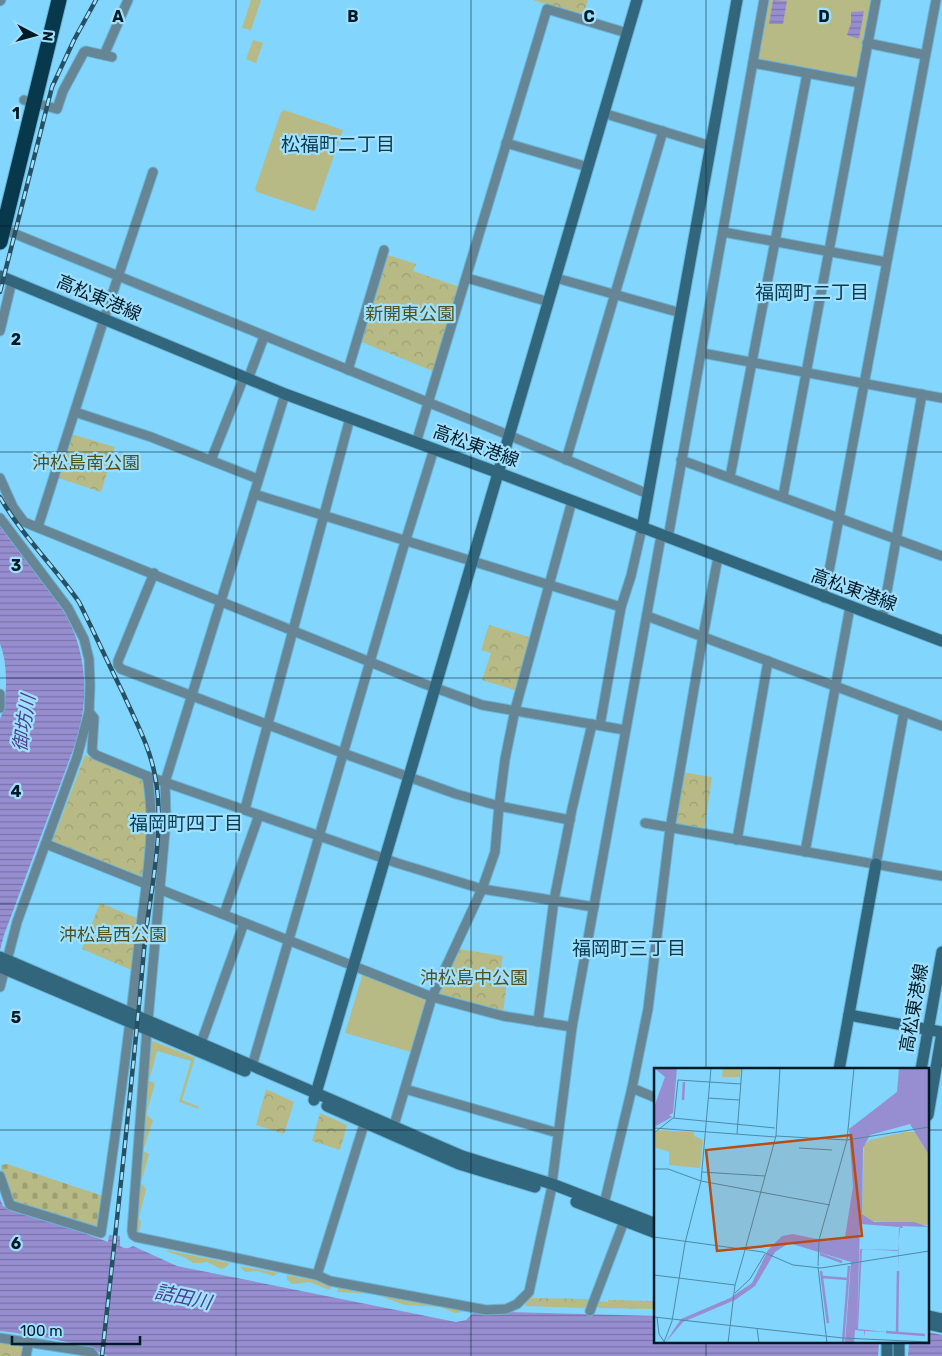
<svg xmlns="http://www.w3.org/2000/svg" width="942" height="1356" viewBox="0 0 942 1356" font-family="Rubik,'Noto Sans JP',sans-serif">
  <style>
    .grass { fill: #b8ba85 }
    .cemetery { fill: url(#cemetery-stones) }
    .park { fill: url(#park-crowns) }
    .water { fill: url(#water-rules) }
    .pier { fill: #82d5fc }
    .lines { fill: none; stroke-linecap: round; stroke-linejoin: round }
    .street-casing { stroke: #6bb3d5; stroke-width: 11 }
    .secondary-casing { stroke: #6bb3d5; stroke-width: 13 }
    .highway-casing { stroke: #6bb3d5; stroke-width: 17 }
    .street { stroke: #668696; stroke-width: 9 }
    .secondary { stroke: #32667d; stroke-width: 11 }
    .highway { stroke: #07384b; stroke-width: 15 }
    .rail-casing { stroke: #265063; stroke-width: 4.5 }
    .rail { stroke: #9fe0ff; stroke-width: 2.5; stroke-dasharray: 8; stroke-linecap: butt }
    .grid { fill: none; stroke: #011a25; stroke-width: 1; stroke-opacity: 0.55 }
    .labels { text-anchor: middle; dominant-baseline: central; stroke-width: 4.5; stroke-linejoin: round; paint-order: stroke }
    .street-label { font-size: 18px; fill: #011a25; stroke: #9fe0ff }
    .park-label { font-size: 18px; fill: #515119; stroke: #9fe0ff }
    .neighbourhood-label { font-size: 19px; fill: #0b3a4d; stroke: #9fe0ff }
    .water-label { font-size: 19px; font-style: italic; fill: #503f8f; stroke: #9fe0ff }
    .inset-river { fill: none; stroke: #978ed1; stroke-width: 2.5 }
    .inset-road { fill: none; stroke: #4e8aa6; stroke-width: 1 }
    .view { fill: #ba4c11; fill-opacity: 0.15; stroke: #ba4c11; stroke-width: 2.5 }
    .inset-edge { fill: none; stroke: #011a25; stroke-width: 2.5 }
    .grid-label { font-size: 16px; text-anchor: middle; font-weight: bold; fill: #011a25; stroke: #9fe0ff; stroke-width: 4.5; stroke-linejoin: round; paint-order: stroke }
  </style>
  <defs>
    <pattern id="cemetery-stones" width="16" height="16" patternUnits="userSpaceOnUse" patternTransform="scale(1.25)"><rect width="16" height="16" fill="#b8ba85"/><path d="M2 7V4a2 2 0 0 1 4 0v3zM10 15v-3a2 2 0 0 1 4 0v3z" fill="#9c9f73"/></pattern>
    <pattern id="park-crowns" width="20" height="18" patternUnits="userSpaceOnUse" patternTransform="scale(1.25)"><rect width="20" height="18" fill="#b8ba85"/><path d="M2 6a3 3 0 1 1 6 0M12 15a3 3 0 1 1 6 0" fill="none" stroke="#9c9f73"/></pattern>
    <pattern id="water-rules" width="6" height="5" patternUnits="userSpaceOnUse" patternTransform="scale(1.25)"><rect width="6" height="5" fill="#978ed1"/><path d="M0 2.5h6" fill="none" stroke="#7973a9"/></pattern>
  </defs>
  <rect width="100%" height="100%" fill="#82d5fc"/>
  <g class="grass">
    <path d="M251 0H261L251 30 242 28Z"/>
    <path d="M768 0H871L857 76 854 78 760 61 758 57Z"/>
    <path d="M253 40 263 43 256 63 246 59Z"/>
    <path d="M284 110 343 130 315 210 313 211 257 192 255 189 281 112Z"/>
    <path d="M363 973 424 997 427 1002 411 1052 345 1033Z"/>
    <path d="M153 1041 195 1058 182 1100 199 1107V1109L179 1102 191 1061 157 1051 149 1081 155 1083 146 1115 153 1120 143 1151 149 1154 141 1183 146 1189 139 1218 141 1223 139 1232 136 1230 150 1043Z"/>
    <path d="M166 1250 230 1263 226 1267 221 1269 207 1262 200 1263H193L184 1257 168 1252Z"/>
    <path d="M240 1266 278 1273 273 1276 258 1271 245 1272Z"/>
    <path d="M287 1275 465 1309 463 1312 455 1313 440 1307 405 1305 374 1294 337 1292 338 1287 331 1286 330 1290 309 1282 292 1284 287 1279Z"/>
  </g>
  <path class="cemetery" d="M7 1164 103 1196 99 1226 96 1228 10 1200 1 1178V1165Z"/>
  <g class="park">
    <path d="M533 0H588L583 16Z"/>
    <path d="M388 255 416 264 413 271 460 287 435 372 359 341 385 256Z"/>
    <path d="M71 434 115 447 101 492 58 478Z"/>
    <path d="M489 625 532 638 518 691 482 680 491 653 481 650Z"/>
    <path d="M85 755 145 779 148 820 143 878 52 842Z"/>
    <path d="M682 772 712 777 704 831 677 826 674 822Z"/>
    <path d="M100 903 139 919 134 971 82 949Z"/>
    <path d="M459 949 503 956 500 973 508 974 503 1013 437 995Z"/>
    <path d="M266 1089 294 1102 284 1134 256 1125Z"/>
    <path d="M320 1113 347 1125 340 1150 312 1141Z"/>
    <path d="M527 1298 590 1299 588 1305 584 1308 526 1306 525 1302Z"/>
    <path d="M608 1300 656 1301V1309L600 1308 596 1306 597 1301 608 1302Z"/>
    <path d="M0 1340 24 1343 22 1356H0Z"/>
  </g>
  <g class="water">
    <path d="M773 0 787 1 783 24H769Z"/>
    <path d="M864 11 859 39 847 35 851 23V12Z"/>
    <path d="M0 526 62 608C87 649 90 696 76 742L4 935 0 950V719C8 701 8 662 0 644Z"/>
    <path d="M0 1199 3 1206 11 1211 59 1224 108 1242 109 1235 120 1236V1246C125 1249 128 1249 133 1246L177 1266 456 1322 466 1320 473 1313 498 1314 505 1312 656 1316V1342H928V1332L942 1335V1356H108C78 1341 33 1335 0 1331Z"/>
  </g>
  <path class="pier" d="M879 1342H909L908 1356H878Z"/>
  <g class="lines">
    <g class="street-casing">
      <g id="street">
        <path d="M0 1 1 0"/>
        <path d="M867 43 925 55"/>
        <path d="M104 55 128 0"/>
        <path d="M753 63 860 83"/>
        <path d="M24 100 57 109 63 91 84 52 86 51 112 57"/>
        <path d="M603 113 711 146"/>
        <path d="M506 143 588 167"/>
        <path d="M3 229 501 432 648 494"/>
        <path d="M723 232 886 262"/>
        <path d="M467 278 549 302"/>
        <path d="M556 278 681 313"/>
        <path d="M0 331 12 281"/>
        <path d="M702 353 942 398"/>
        <path d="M348 370 384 250"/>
        <path d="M248 379 264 337"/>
        <path d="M75 412 151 437 258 479"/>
        <path d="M416 443 547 9 627 33"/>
        <path d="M211 460 244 377"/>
        <path d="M566 460 663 131"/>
        <path d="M681 460 942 556"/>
        <path d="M730 477 807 74"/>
        <path d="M0 478 13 507 24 522 422 683 482 705 625 730"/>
        <path d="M254 494 621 607"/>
        <path d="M783 496 876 0"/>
        <path d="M0 518 68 608 84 639 89 659 90 685 89 712 77 757 17 922 0 987"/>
        <path d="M38 527 104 319 153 172"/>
        <path d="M668 538 764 0"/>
        <path d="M154 573 118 661V665L121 669 348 755 456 794 499 806 570 820"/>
        <path d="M824 598 936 0"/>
        <path d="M647 616 942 726"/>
        <path d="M882 619 922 394"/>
        <path d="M0 694V708"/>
        <path d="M89 712 94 718 92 751 96 755 147 776 259 815 397 863 482 889 594 907"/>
        <path d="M600 725 621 607 631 576 642 528"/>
        <path d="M245 809 350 418"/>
        <path d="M645 823 942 876"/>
        <path d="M737 840 768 661"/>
        <path d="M46 844 146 884"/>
        <path d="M805 852 850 607"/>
        <path d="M876 864 904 712"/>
        <path d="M159 889 432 997 503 1016 572 1027"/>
        <path d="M224 914 259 815"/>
        <path d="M148 1020 166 820 165 782 285 394"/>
        <path d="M538 1022 554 900 572 809 592 724"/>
        <path d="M147 1029 132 1231 133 1235 136 1237 317 1275 330 1281 486 1310 506 1309 517 1304 529 1292 551 1191 572 1027 661 536"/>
        <path d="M201 1043 244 923"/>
        <path d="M252 1066 402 552 434 449"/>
        <path d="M632 1088 656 1098"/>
        <path d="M405 1089 558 1133"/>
        <path d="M392 1132 432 997 482 889 495 852 499 806 505 759 515 710 572 501"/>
        <path d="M0 1176 10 1205 101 1233C116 1134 129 1035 140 935 146 882 157 828 147 776"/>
        <path d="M604 1204 632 1088 648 1009 670 829 703 636 718 557"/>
        <path d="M317 1275 366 1118"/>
        <path d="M590 1311 626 1216"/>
        <path d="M0 1338 91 1352 94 1356"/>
        <path d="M26 1356 29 1341"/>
      </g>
    </g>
    <g class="secondary-casing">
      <g id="secondary">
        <path d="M0 276 285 394 499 473 942 641"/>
        <path d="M642 528 737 0"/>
        <path d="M0 957 462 1156 552 1184 656 1224"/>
        <path d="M0 967 245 1071"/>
        <path d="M849 1015 942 1032"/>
        <path d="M839 1070 876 864"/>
        <path d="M921 1070 942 952"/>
        <path d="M314 1100 637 0"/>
        <path d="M327 1106 459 1164 535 1187"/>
        <path d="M928 1115 942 1033"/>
        <path d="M576 1202 656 1233"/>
        <path d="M928 1316 942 1319"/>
        <path d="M928 1324 942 1327"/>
        <path d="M887 1356V1342"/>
        <path d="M899 1356V1342"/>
      </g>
    </g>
    <g class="highway-casing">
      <path id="highway" d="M0 242 59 0"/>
    </g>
    <use href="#street" class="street"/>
    <use href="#secondary" class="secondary"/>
    <use href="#highway" class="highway"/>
    <g class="rail-casing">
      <g id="rail">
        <path d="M0 292 52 87 74 40 96 0"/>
        <path d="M0 497C22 536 54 566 79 602 94 632 108 663 123 693 135 720 150 747 155 776 166 832 149 894 144 950 132 1086 117 1221 102 1356"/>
      </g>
    </g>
    <use href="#rail" class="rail"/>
  </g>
  <path class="grid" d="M236 0V1356M471 0V1356M706 0V1070M0 226H942M0 452H942M0 678H942M0 904H942M0 1130H656M928 1130H942M706 1342V1356"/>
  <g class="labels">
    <g class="street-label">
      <text transform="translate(99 298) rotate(23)">高松東港線</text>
      <text transform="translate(476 446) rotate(20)">高松東港線</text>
      <text transform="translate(854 590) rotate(20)">高松東港線</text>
      <text transform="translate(914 1008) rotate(-80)">高松東港線</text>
    </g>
    <g class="park-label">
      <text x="410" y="314">新開東公園</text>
      <text x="86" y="463">沖松島南公園</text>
      <text x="113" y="935">沖松島西公園</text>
      <text x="474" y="978">沖松島中公園</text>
    </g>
    <g class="neighbourhood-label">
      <text x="338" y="144">松福町二丁目</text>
      <text x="812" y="292">福岡町二丁目</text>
      <text x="186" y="823">福岡町四丁目</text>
      <text x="629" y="948">福岡町三丁目</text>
    </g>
    <g class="water-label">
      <text transform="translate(24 723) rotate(-81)">御坊川</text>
      <text transform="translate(183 1297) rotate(12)">詰田川</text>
    </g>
  </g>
  <g transform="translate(654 1068)">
    <rect width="275" height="275" fill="#82d5fc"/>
    <path d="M69 0H87L86 9H68ZM4 62 40 64V68L49 72 46 100 15 97V84L0 79V67ZM251 64H261L275 87V157L218 153 208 146 210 77 216 72Z" fill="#b8ba85"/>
    <path d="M0 0H23L19 45 15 47 18 49 0 59V39L11 9ZM245 0H275V87L256 56 216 67 209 80 208 146 220 154H260L275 159 248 158 249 160H245L244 204V183L208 181 204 261 233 264 211 263 210 269V263L201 262 200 275H191L197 194 135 175 121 184 101 218 81 232 29 254 11 275 27 251 76 230 98 215 114 182 128 168 139 166 172 173 191 169 199 119 195 61 243 24ZM206 156 246 159 244 182 206 181 203 261Z" fill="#978ed1" fill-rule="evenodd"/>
    <path class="inset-river" d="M29 32 30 14M166 186 188 194M167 203 174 255M169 209 194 211M232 264 271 267M243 265 244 203M189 275 195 198"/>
    <path class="inset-road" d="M54 30 85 32M19 50 121 60M20 50 24 12 87 16M0 60 122 69M0 65 19 50M83 66 88 0M122 68 126 0M145 80 178 82M0 101H14L47 113 176 137M48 104 111 108M0 169 109 184 139 197 167 200 275 183M91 182 122 68 193 72 200 0M164 198 165 172 193 72 275 59M164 199 173 275M0 207 81 217M96 211 111 186M81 225 96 211M0 249 189 270 275 274M3 249 5 266 11 275M103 260 105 275M10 274 18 253 31 175 47 113 57 0M74 275 81 217 91 182"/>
    <path class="view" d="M197 67 208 168 63 183 52 82Z"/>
    <rect width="275" height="275" class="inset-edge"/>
  </g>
  <g class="grid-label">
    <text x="118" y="22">A</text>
    <text x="353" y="22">B</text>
    <text x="589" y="22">C</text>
    <text x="824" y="22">D</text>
    <text x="16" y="119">1</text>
    <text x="16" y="345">2</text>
    <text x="16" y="571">3</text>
    <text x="16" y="797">4</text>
    <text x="16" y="1023">5</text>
    <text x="16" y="1249">6</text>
  </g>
  <g transform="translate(35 35) rotate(96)" stroke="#9fe0ff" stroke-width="4" paint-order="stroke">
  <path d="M0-4L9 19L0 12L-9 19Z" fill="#011a25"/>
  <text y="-8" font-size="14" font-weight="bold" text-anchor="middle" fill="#011a25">N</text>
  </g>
  <path d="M12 1336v8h128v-8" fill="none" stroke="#011a25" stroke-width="2.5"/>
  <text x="20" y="1336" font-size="15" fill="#011a25" stroke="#9fe0ff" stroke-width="4" paint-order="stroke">100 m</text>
</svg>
